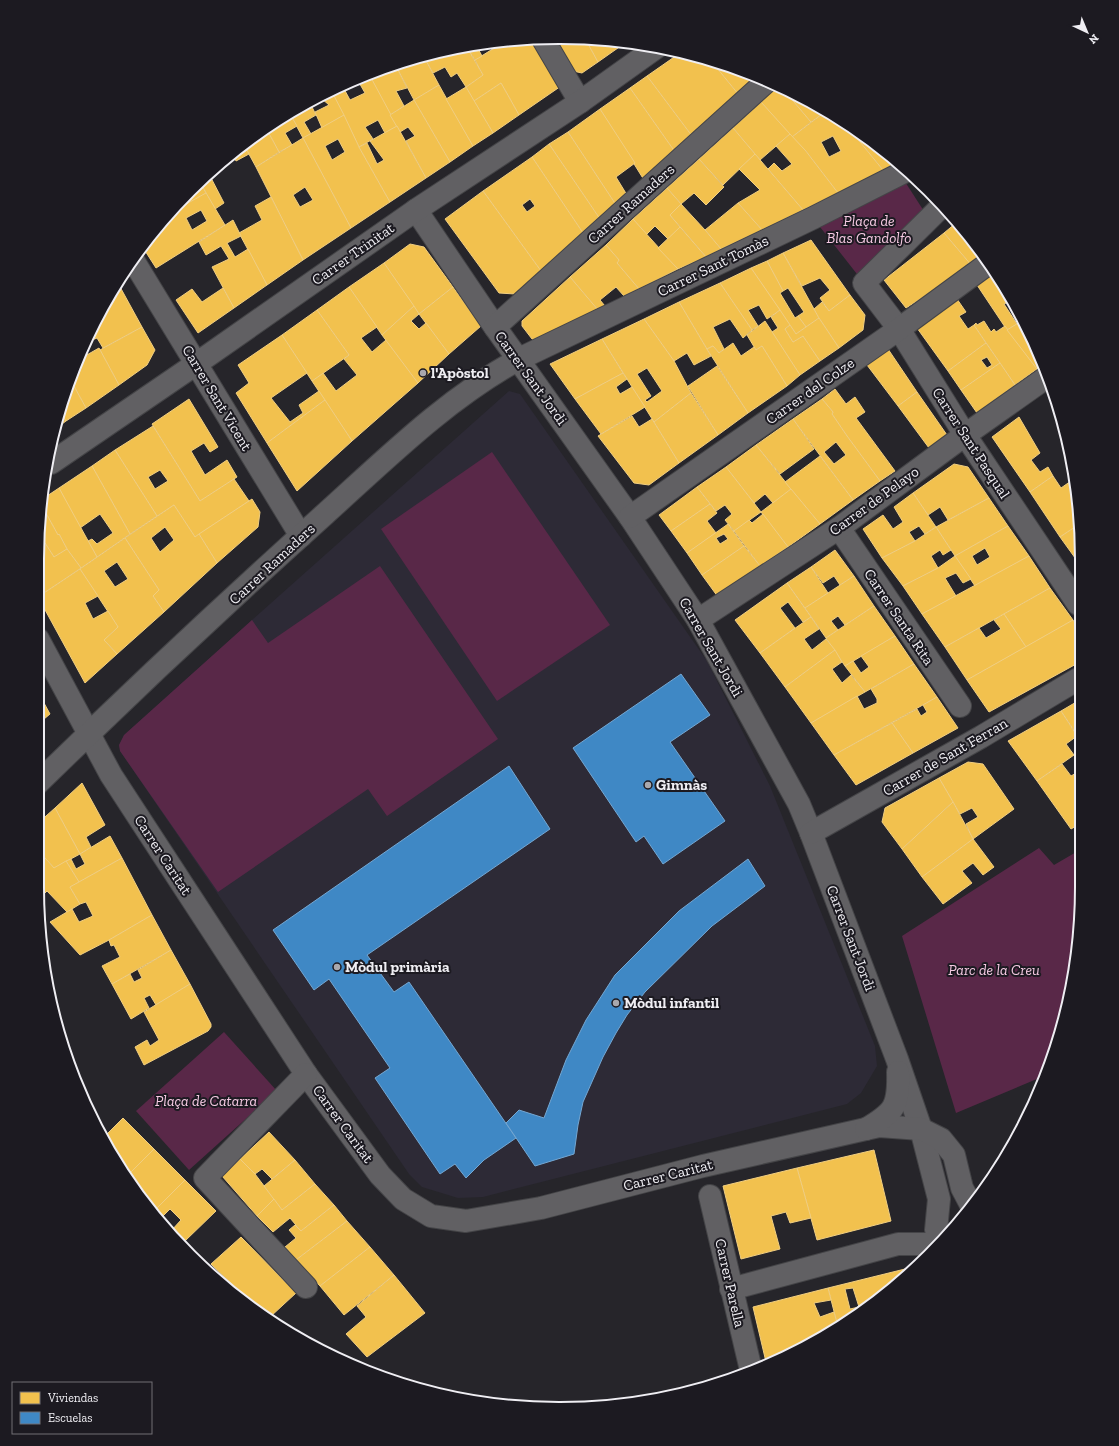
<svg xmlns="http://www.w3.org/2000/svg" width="1119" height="1446" viewBox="0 0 1119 1446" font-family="'Zilla Slab',serif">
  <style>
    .built { fill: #2d2a36 }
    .green { fill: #592848 }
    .homes { fill: #f2c14e; stroke: #f1ce80; fill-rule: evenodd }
    .schools { fill: #3f88c5; stroke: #74a7d3 }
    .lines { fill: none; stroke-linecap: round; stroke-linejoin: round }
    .minor-casing { stroke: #444447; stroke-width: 24 }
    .minor { stroke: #616063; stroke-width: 22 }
    .poi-dot { fill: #a9a8ad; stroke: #1c1a21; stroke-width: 1.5 }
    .labels { text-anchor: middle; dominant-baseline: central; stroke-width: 4; stroke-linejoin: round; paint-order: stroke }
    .street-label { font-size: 15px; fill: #efeef3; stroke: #1c1a21 }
    .park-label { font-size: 15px; font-style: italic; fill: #f6cae3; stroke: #1c1a21 }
    .poi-label { font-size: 15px; font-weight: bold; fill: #efeef3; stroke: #1c1a21; text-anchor: start }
    .rim { fill: none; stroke: #efeef3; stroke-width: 2 }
  </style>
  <rect width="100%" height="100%" fill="#26252a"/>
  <path class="built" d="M509 391 520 394 707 661 770 786 875 1046 877 1066 861 1093 847 1104 483 1197 458 1198 422 1187 409 1174 120 751 119 745 124 735 252 620Z"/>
  <g class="green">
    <path d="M900 174 929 219 864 283 813 218Z"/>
    <path d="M492 452 610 625 497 701 381 529Z"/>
    <path d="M380 566 498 739 387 816 368 789 218 892 120 751 119 745 124 735 252 620 268 643Z"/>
    <path d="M1039 848 1054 865 1078 851 1077 955 1054 1055 1044 1076 956 1113 902 936Z"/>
    <path d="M224 1032 277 1091 189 1170 136 1111Z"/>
  </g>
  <g class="homes">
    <path d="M560 37 586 40 598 62 582 73 568 70 549 38Z"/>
    <path d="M538 39 564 84 519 115 501 83 474 101 466 87 483 75 475 60 504 42Z"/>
    <path d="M586 40 625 43 598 62Z"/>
    <path d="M504 42 497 47 494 43Z"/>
    <path d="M476 45 482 56 475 60 466 46Z"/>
    <path d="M466 46 483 75 466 87 457 73 451 77 445 67 433 73 424 57 458 47Z"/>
    <path d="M680 53 713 63 739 95 692 136 647 76Z"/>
    <path d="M424 57 439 85 414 100 396 66Z"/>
    <path d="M713 63 749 74 754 80 739 95Z"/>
    <path d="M396 66 407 88 396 91 404 106 390 115 369 74Z"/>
    <path d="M369 74 397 126 385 133 378 120 365 127 373 139 359 147 332 92 360 77ZM357 79 365 93 350 100 343 87Z"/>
    <path d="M647 76 692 136 675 152 630 88Z"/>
    <path d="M501 83 519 115 493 133 474 101Z"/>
    <path d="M439 85 473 146 450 162 414 100Z"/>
    <path d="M777 86 783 89 811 122 792 137 761 102Z"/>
    <path d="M466 87 493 133 473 146 446 99Z"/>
    <path d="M630 88 675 152 644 180 600 109Z"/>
    <path d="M783 89 825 112 811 122Z"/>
    <path d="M332 92 344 115 322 128 315 112 329 105 321 98Z"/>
    <path d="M414 100 450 162 426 178 406 141 415 136 408 127 400 132 390 115Z"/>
    <path d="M761 102 790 134 760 160 733 128Z"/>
    <path d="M310 103 316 115 304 122 311 134 303 138 290 114Z"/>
    <path d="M600 109 635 163 616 177 627 195 616 205 568 132Z"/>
    <path d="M825 112 843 121 883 170 838 193 805 150 792 137ZM833 136 841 151 829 157 821 142Z"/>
    <path d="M290 114 297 126 285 133 292 145 279 152 266 128Z"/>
    <path d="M344 115 359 147 390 202 351 228 303 138ZM338 139 345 152 332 160 325 146Z"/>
    <path d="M397 126 426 178 390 202 359 147 367 143 377 164 384 160 370 141Z"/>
    <path d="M266 128 279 152 256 167 244 145Z"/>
    <path d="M733 128 755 154 723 185 699 159Z"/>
    <path d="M854 129 896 163 883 170 852 132Z"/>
    <path d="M568 132 616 205 600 219 549 144Z"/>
    <path d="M790 134 805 150 838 193 803 210 768 169 774 163 782 171 792 164 776 146Z"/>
    <path d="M303 138 351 228 303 260 256 167ZM305 187 313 200 300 207 293 195Z"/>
    <path d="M549 144 600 219 583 233 532 157Z"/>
    <path d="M244 145 249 154 236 161 232 153Z"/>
    <path d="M755 154 803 210 762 230 738 203 760 190 739 169Z"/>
    <path d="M532 157 583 233 541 271 483 191ZM530 199 535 206 527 212 522 205Z"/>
    <path d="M699 159 724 187 706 205 694 193 681 204 667 188Z"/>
    <path d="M209 174 224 203 215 209 200 182Z"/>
    <path d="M200 182 206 193 178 209 177 207Z"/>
    <path d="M667 188 681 204 670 215 680 227 668 239 655 226 646 235 633 219Z"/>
    <path d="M483 191 541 271 515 294 499 293 445 219Z"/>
    <path d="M206 193 225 225 156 268 142 246 145 241 172 212ZM201 210 207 221 192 230 186 218Z"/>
    <path d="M271 197 303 260 267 285 239 233 262 220 255 206Z"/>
    <path d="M738 203 762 230 721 249 705 230Z"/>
    <path d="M681 204 705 230 721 249 706 257 670 215Z"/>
    <path d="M633 219 678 269 639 289 617 263 619 260 606 245Z"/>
    <path d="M233 220 241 236 227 243 235 257 248 249 267 285 234 308 212 267 229 259 221 246 206 255 199 242Z"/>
    <path d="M956 223 984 257 972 266 944 233Z"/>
    <path d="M680 227 706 257 678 269 658 248Z"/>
    <path d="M944 233 972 266 906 308 884 280Z"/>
    <path d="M811 240 850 295 829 311 820 298 830 290 820 278 802 286 783 253Z"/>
    <path d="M410 244 424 247 453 287 419 314 384 263Z"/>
    <path d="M606 245 619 260 617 263 639 289 624 296 616 287 600 300 605 306 598 310 570 277Z"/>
    <path d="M783 253 819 318 806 327 798 316 804 312 788 288 783 291 767 261Z"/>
    <path d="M767 261 783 291 780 293 795 318 798 316 806 327 796 334 751 268Z"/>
    <path d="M384 263 414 306 382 335 349 287Z"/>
    <path d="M751 268 780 310 767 319 759 305 748 310 758 326 752 330 720 283Z"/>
    <path d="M995 272 1010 301 1004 304 1017 324 1007 330 977 285Z"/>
    <path d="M570 277 598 310 534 340 532 339 522 326V321Z"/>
    <path d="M720 283 752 330 743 338 730 319 713 327 724 349 719 353 713 346 707 349 679 302Z"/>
    <path d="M119 285 142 327 103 348 97 338 92 340 89 334 117 286Z"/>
    <path d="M349 287 377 327 361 338 372 352 386 340 418 383 352 441 312 381 323 373 336 391 357 375 344 359 349 355 317 310Z"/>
    <path d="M453 287 481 326 449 354 419 314Z"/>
    <path d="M223 288 234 308 198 333 176 300 192 289 202 302Z"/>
    <path d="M850 295 865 315 863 330 839 348 819 318 814 309 822 302 829 311Z"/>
    <path d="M957 299 966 312 959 316 968 329 974 325 986 343 948 371 917 328Z"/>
    <path d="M679 302 711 356 694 365 687 353 674 361 644 319Z"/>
    <path d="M414 306 419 314 411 321 419 329 426 323 449 354 418 383 382 335Z"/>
    <path d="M317 310 349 355 312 381 282 335Z"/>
    <path d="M780 310 790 325 785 329 793 342 803 336 820 361 800 375 772 332 778 328 771 317Z"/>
    <path d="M819 318 839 348 820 361 803 336 793 342 785 329 790 325 796 334Z"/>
    <path d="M644 319 674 361 691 393 654 422 602 339ZM647 368 662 391 647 402 645 400 651 396 637 374Z"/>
    <path d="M765 321 800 375 787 386 762 346 756 350 747 335Z"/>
    <path d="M984 321 991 332 994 329 996 332 1005 326 1037 369 1015 385 974 325 976 323 977 325Z"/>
    <path d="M1020 322 1042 366 1037 369 1007 330Z"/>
    <path d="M142 327 155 350 147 365 119 385 100 350Z"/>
    <path d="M282 335 307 373 271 398 290 422 303 413 299 405 319 391 325 400 267 443 236 393 249 383 238 365Z"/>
    <path d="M602 339 623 373 575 399 550 364Z"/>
    <path d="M733 343 741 356 754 347 756 350 762 346 787 386 748 413 707 349 713 346 719 353Z"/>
    <path d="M986 343 1000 363 961 390 948 371ZM987 357 992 365 987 368 981 360Z"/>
    <path d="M99 348 119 385 86 408 70 379 78 360Z"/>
    <path d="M888 349 917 392 898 406 867 365Z"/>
    <path d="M1000 363 1015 385 977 413 961 390Z"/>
    <path d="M717 366 748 413 718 435 688 386Z"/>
    <path d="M623 373 627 379 616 387 620 394 632 387 645 407 601 434 575 399Z"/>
    <path d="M70 379 86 408 66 421 61 413 65 392Z"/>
    <path d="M835 389 846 404 855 397 865 412 856 418 895 471 880 481 847 436 832 414 833 412 822 399Z"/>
    <path d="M917 392 947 435 929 448 898 406Z"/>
    <path d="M691 393 718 435 679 463 654 422Z"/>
    <path d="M189 399 218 447 210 452 204 443 191 451 205 475 227 460 237 477 200 501 152 424Z"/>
    <path d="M822 399 833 412 832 414 847 436 880 481 853 500 793 419ZM836 442 846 455 834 464 824 452Z"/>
    <path d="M325 400 352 441 297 491 267 443Z"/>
    <path d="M61 413 66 421 58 427Z"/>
    <path d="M632 416 639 427 652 419 679 463 649 485 634 483 598 436Z"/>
    <path d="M1019 417 1040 453 1031 460 1040 472 1048 467 1053 476 1030 492 992 437Z"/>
    <path d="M793 419 814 449 780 474 756 445Z"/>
    <path d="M153 426 200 501 234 479 249 501 195 537 174 505 157 516 115 450ZM160 470 168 481 155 489 148 477Z"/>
    <path d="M756 445 791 489 773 503 765 494 754 503 726 467Z"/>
    <path d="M115 450 157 516 130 534 92 466Z"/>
    <path d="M820 456 853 500 820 524 785 482Z"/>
    <path d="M954 464 968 467 989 498 948 520 940 507 928 515 913 493Z"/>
    <path d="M92 466 130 534 97 557 88 541 92 539 97 544 113 533 100 514 80 528 59 488Z"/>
    <path d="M726 467 761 512 734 531 725 520 732 514 725 505 716 511 697 487Z"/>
    <path d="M1053 476 1061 488 1071 481 1078 492V525L1060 537 1030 492Z"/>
    <path d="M697 487 710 504 671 531 659 515Z"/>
    <path d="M59 488 97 557 81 568 67 549 59 534 58 535 42 506 44 498Z"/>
    <path d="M791 489 820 524 788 547 761 512Z"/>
    <path d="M913 493 936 527 925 534 919 526 909 532 915 541 882 558 863 529 883 515 893 529 903 522 894 507Z"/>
    <path d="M989 498 1008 526 955 556 936 527Z"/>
    <path d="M252 499 260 512 258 527 217 563 199 534Z"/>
    <path d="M710 504 717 513 707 521 716 533 687 553 671 531Z"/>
    <path d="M174 505 195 537 199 534 217 563 164 612 153 596 159 590 125 538ZM165 527 174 540 160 552 151 538Z"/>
    <path d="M42 506 58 535 59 534 67 549 54 557 45 543 38 548V526Z"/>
    <path d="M763 514 788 547 760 566 734 531 749 520 752 523Z"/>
    <path d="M728 524 744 546 702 575 687 553ZM724 534 728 539 720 544 716 538Z"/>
    <path d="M1078 525V562L1060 537Z"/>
    <path d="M1008 526 1029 556 975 586 955 556ZM985 548 990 557 977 565 972 556Z"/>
    <path d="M936 527 951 550 943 555 940 550 931 556 938 568 903 586 882 558 915 541Z"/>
    <path d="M125 538 159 590 153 596 164 612 117 654 104 640 118 627 80 569ZM117 562 128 579 115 587 104 571Z"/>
    <path d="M45 543 54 557 67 549 81 568 38 597V548Z"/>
    <path d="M744 546 760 566 718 597 702 575Z"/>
    <path d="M835 550 854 576 840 585 834 576 823 583 811 567Z"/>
    <path d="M955 556 971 579 963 583 956 573 945 578 956 596 922 614 903 586 938 568Z"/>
    <path d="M1029 556 1050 588 945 647 922 614Z"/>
    <path d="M811 567 828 593 805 608 787 583Z"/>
    <path d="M80 569 98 596 85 603 93 619 108 611 118 627 104 640 117 654 85 683 38 597Z"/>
    <path d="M854 576 874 606 845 625 838 616 831 621 838 630 826 638 805 608Z"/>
    <path d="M787 583 811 617 803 622 788 602 780 608 795 628 760 653 735 620Z"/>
    <path d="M1050 588 1073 620 1026 647 1004 614Z"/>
    <path d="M874 606 895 636 845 666 826 638Z"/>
    <path d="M1004 614 1026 647 967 680 945 647 979 628 986 638 1001 629 994 620Z"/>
    <path d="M811 617 819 629 804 639 812 650 826 639 835 650 785 687 760 653Z"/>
    <path d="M1073 620 1078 628V663L989 712 967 680Z"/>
    <path d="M895 636 914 664 865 692 845 666 853 661 861 673 869 667 861 656Z"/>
    <path d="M835 650 842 662 832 669 842 683 851 675 865 692 811 723 785 687Z"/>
    <path d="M914 664 937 697 834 755 811 723 857 696 864 709 877 703V699L871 689Z"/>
    <path d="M38 692 50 714 37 725Z"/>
    <path d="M937 697 958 728 913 753 892 723 917 709 921 716 927 712 923 705Z"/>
    <path d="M1078 701V736L1061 711Z"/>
    <path d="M1061 711 1077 736 1066 744 1074 755 1037 781 1008 741Z"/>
    <path d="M892 723 913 753 856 785 834 755Z"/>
    <path d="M968 762 983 764 1014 809 973 839 966 824 978 817 972 808 960 814 939 778Z"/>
    <path d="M1062 764 1071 776 1078 772V825L1071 829 1037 781Z"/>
    <path d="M939 778 953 802 902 849 882 822 885 808Z"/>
    <path d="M82 783 105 825 86 837 91 847 80 854 55 808Z"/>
    <path d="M953 802 973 839 922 877 902 849Z"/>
    <path d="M55 808 80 854 54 868 37 849V824Z"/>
    <path d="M110 836 122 858 79 882 66 861 71 859 76 869 85 864 80 854Z"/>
    <path d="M973 839 994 867 983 875 973 863 962 871 972 883 943 904 922 877Z"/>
    <path d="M37 849 54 868 66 861 79 882 70 887 80 904 67 912 47 891 39 899 37 886Z"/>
    <path d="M122 858 152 915 109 940 80 955 50 922 72 909 79 922 93 916 86 902 80 904 70 887Z"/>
    <path d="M152 915 171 950 112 984 102 966 120 957 114 945 111 946 109 940Z"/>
    <path d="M171 950 190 984 156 1005 150 995 144 998 149 1008 131 1019 112 984 130 974 134 982 142 978 138 970Z"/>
    <path d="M190 984 211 1024V1027L208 1031 144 1065 135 1047 147 1040 150 1046 159 1040 144 1012Z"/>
    <path d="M123 1118 154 1149 128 1175 107 1148 103 1138Z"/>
    <path d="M269 1132 295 1160 272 1179 262 1169 255 1174 240 1159Z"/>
    <path d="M154 1149 185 1180 155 1210 128 1175Z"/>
    <path d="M874 1150 891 1221 817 1240 797 1168Z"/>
    <path d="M240 1159 255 1174 274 1199 257 1216 222 1176Z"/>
    <path d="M295 1160 315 1184 282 1210 264 1186Z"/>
    <path d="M797 1168 811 1218 790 1223 786 1212 771 1216 780 1249 741 1259 723 1186Z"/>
    <path d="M185 1180 216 1211 185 1241 177 1232 174 1235 171 1231 181 1220 170 1209 161 1218 155 1210Z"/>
    <path d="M315 1184 334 1205 301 1231 290 1218 273 1232 257 1216 274 1199 282 1210Z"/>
    <path d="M334 1205 347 1221 296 1260 285 1247 296 1238 289 1230 295 1225 301 1231Z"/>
    <path d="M347 1221 370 1247 320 1286 296 1260Z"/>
    <path d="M241 1237 296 1293 270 1317 248 1300 211 1264Z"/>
    <path d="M370 1247 394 1275 344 1315 320 1286Z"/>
    <path d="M905 1269 906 1275 850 1321 838 1327 828 1288ZM853 1288 859 1307 850 1309 845 1289Z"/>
    <path d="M394 1275 425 1313 367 1357 346 1334 366 1317 357 1306Z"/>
    <path d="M828 1288 831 1300 814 1303 820 1317 834 1312 838 1327 766 1362 753 1307Z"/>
  </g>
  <g class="schools">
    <path d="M681 674 710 715 670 742 725 821 663 864 644 836 636 842 573 748Z"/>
    <path d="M509 766 550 829 367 955 394 992 409 982 516 1138 484 1160 466 1178 455 1164 440 1174 375 1078 390 1068 329 979 314 990 273 930Z"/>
    <path d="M748 859 765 886 712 926 645 992 627 1015 616 1033 603 1057 583 1102 578 1125 574 1154 535 1166 506 1123 519 1110 544 1118 566 1060 586 1020 615 975 679 911Z"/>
  </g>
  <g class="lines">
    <g class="minor-casing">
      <g id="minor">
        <path d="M543 39 580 102"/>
        <path d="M942 206 864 283 899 329 965 435 1078 604"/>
        <path d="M416 210 495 327 630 517 698 620 799 804 811 833 897 1059 921 1129 939 1199 936 1230"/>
        <path d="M133 260 301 536"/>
        <path d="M495 327 767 81"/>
        <path d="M51 463 196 364 416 210 580 102 657 47"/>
        <path d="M630 517 899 329 989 263"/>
        <path d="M839 528 960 706"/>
        <path d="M698 620 839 528 965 435 1047 377"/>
        <path d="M38 639 111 775 306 1074 380 1175 403 1199 431 1216 466 1221 541 1208 703 1166 879 1126 921 1129 941 1139 954 1155 962 1188 971 1205"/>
        <path d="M37 784C131 692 227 602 325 514 386 459 446 399 519 359L813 218 906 171"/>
        <path d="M811 833 981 737 1078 679"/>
        <path d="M306 1074 205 1178 306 1287"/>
        <path d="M866 1129C895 1112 899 1106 898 1072"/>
        <path d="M710 1196 751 1370"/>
        <path d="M731 1289 898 1244H926"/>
      </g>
    </g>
    <use href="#minor" class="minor"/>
  </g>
  <g class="poi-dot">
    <circle cx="423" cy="373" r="4"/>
    <circle cx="648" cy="785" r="4"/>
    <circle cx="337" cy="967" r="4"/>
    <circle cx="616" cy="1003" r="4"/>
  </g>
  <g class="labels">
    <g class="street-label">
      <text transform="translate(631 204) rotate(-42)">Carrer Ramaders</text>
      <text transform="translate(353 254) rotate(-35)">Carrer Trinitat</text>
      <text transform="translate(713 266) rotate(-26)">Carrer Sant Tomàs</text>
      <text transform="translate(531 378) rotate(54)">Carrer Sant Jordi</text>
      <text transform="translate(810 391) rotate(-35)">Carrer del Colze</text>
      <text transform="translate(217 398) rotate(59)">Carrer Sant Vicent</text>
      <text transform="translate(971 443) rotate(57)">Carrer Sant Pasqual</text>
      <text transform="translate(874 501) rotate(-36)">Carrer de Pelayo</text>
      <text transform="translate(272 564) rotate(-43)">Carrer Ramaders</text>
      <text transform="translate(899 617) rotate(56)">Carrer Santa Rita</text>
      <text transform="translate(711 647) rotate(60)">Carrer Sant Jordi</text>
      <text transform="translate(945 757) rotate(-30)">Carrer de Sant Ferran</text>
      <text transform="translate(163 855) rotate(57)">Carrer Caritat</text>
      <text transform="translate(851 938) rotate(69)">Carrer Sant Jordi</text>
      <text transform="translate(343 1124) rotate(54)">Carrer Caritat</text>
      <text transform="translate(668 1175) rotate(-14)">Carrer Caritat</text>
      <text transform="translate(730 1283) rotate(77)">Carrer Parella</text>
    </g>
    <g class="park-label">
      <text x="869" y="221">Plaça de<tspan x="869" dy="17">Blas Gandolfo</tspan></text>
      <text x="994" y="970">Parc de la Creu</text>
      <text x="206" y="1101">Plaça de Catarra</text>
    </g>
    <g class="poi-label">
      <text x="431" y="373">l'Apòstol</text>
      <text x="656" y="785">Gimnàs</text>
      <text x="345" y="967">Mòdul primària</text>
      <text x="624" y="1003">Mòdul infantil</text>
    </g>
  </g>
  <path d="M0 0H1119V1446H0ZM559 44H560A515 515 0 0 1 1075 559V887A515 515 0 0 1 560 1402H559A515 515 0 0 1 44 887V559A515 515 0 0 1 559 44Z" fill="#1c1a21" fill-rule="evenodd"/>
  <path class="rim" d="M559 44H560A515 515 0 0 1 1075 559V887A515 515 0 0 1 560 1402H559A515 515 0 0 1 44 887V559A515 515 0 0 1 559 44Z"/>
  <rect x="12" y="1382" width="140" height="52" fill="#1c1a21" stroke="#706f75"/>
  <rect x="20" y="1392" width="20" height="12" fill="#f2c14e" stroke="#706f75"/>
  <text x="48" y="1402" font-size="12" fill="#efeef3">Viviendas</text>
  <rect x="20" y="1412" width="20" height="12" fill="#3f88c5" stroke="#706f75"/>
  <text x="48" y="1422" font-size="12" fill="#efeef3">Escuelas</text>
  <g transform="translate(1087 32) rotate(136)" stroke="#1c1a21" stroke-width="3" paint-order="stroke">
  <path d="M0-3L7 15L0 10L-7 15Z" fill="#efeef3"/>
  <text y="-6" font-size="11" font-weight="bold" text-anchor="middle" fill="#efeef3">N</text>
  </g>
</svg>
